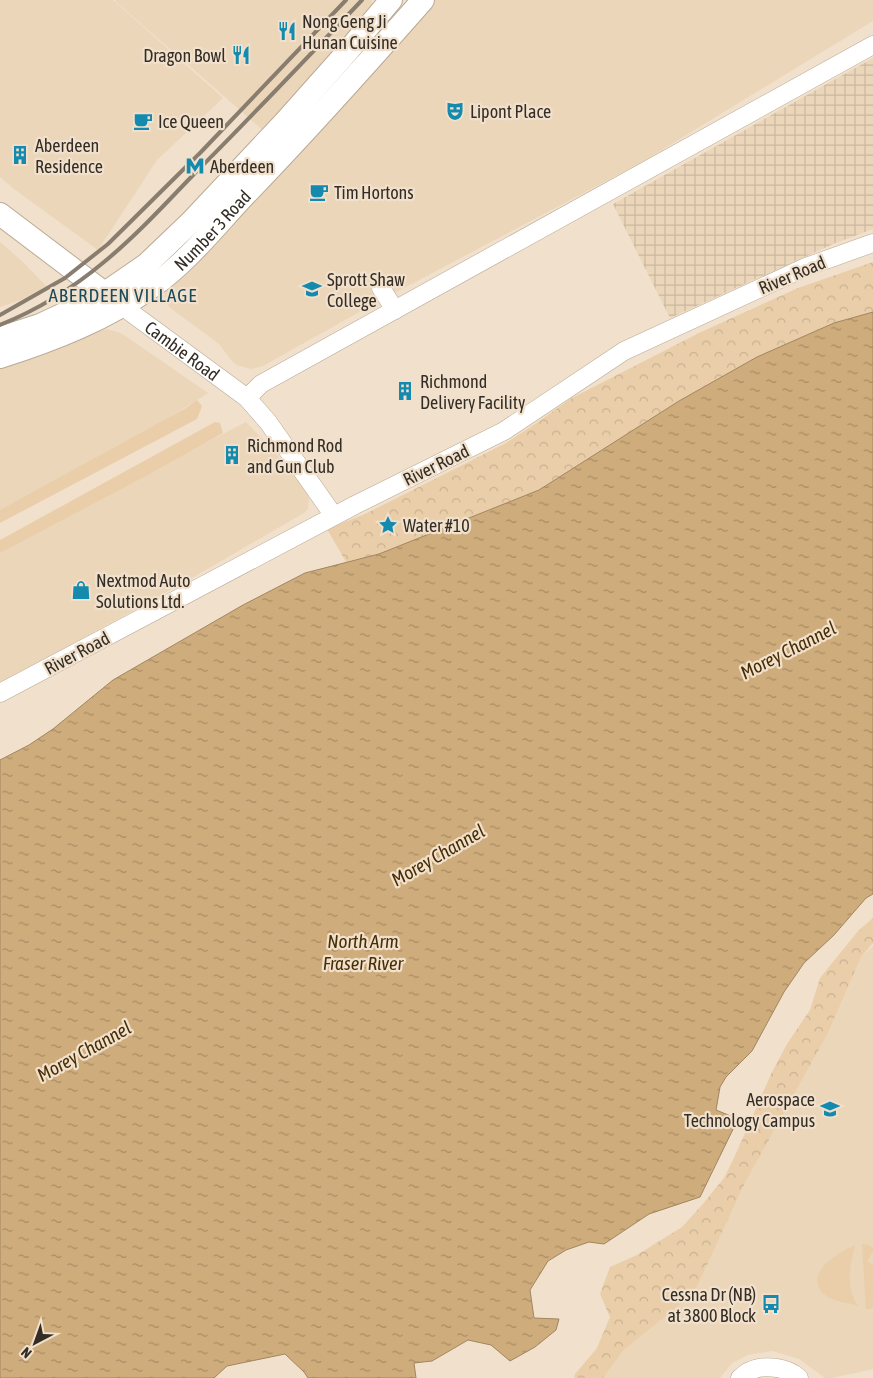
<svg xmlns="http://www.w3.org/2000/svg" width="873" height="1378" viewBox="0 0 873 1378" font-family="'Asap Condensed',sans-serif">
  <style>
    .built { fill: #ebd6ba }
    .industrial { fill: url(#industrial-grid) }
    .grass { fill: #eacea9 }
    .forest { fill: url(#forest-crowns) }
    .water { fill: url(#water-ripples); stroke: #a08661 }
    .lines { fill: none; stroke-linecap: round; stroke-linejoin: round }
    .minor-casing { stroke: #b9aa95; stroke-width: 19 }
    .major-casing { stroke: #b9aa95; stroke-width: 24 }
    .minor { stroke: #fff; stroke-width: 18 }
    .major { stroke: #fff; stroke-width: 22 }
    .rail { stroke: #887d6f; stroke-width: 4 }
    .labels { text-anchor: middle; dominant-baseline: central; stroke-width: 4.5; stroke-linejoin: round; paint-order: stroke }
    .poi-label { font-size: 18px; fill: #332d25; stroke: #f1e0cb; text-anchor: start }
    .street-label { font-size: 18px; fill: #332d25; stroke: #f1e0cb }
    .neighbourhood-label { font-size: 19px; letter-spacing: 1px; fill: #194b5d; stroke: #f1e0cb }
    .water-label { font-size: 19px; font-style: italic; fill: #462d04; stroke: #f1e0cb }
  </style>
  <defs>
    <pattern id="industrial-grid" width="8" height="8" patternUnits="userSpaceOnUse" patternTransform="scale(1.25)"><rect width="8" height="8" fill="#ebd6ba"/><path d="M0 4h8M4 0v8" fill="none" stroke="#cab8a0"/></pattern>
    <pattern id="forest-crowns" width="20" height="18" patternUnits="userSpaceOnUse" patternTransform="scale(1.25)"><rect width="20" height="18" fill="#eacea9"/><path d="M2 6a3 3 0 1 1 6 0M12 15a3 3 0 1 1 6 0" fill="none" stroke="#c9b191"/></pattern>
    <pattern id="water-ripples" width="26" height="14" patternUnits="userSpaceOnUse" patternTransform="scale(1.25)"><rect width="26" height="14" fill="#cfac7b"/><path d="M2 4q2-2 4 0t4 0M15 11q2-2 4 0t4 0" fill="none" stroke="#a98c65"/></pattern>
  </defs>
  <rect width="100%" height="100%" fill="#f1e0cb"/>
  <g class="built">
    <path d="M0 0H113L223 98 157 160 98 250 14 189 0 177Z"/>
    <path d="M116 0H372V1L371 9 265 132 115 1Z"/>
    <path d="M435 0H873V21L642 162 370 306 263 366 251 369 237 365 232 361 219 344 169 307 164 296 169 285 371 73Z"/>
    <path d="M0 242 23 262 46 286 21 300 0 307Z"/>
    <path d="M107 329 118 332 124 335 208 393 57 488 0 515V369L42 356 69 345 94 333Z"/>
    <path d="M246 422 268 445 288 467 307 493 309 500 308 509 304 513 192 578 0 684V549Z"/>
    <path d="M873 946V1369L832 1378H825L799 1359 772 1351 748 1355 732 1363 720 1378H603L623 1351 692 1295 696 1289 744 1185 828 1033 861 957Z"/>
  </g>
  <path class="industrial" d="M873 58V229L833 244 670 318 613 204Z"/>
  <g class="grass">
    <path d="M197 400 202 406 197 419 0 523V510L186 408Z"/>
    <path d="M215 422 220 423 223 433 144 477 0 553V540Z"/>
    <path d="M862 1244 869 1245 873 1248V1252L868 1260V1262L873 1264V1306L871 1309H866Z"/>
    <path d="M855 1245C850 1267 845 1286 858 1306 849 1303 831 1301 825 1295 801 1275 838 1252 855 1245Z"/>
  </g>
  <g class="forest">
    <path d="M873 262V312L834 323 757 357 679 401 539 490 379 554 346 562 327 529 365 514 506 443 541 420 570 399 701 332 798 288Z"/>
    <path d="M873 918V943L861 957 828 1033 744 1185 696 1289 692 1295 623 1351 603 1378H574L575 1374 597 1348 610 1317 600 1294 610 1267 637 1255 682 1227 702 1205 724 1178 734 1158 771 1074 787 1044 810 1010 820 978 858 931Z"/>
  </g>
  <path class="water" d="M873 312V894L866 898 834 935 804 963 784 992 752 1051 726 1077 720 1087 716 1110 738 1119 700 1197 649 1214 604 1244 589 1242 566 1250 548 1261 530 1290 534 1318 559 1319 556 1330 535 1347 510 1361 491 1345 468 1340 432 1361 414 1363 416 1378H308L304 1372 285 1354 227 1366 214 1378H0V760L29 745 53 729 113 680 243 605 305 573 379 554 539 490 679 401 757 357 834 323Z"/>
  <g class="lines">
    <g class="minor-casing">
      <g id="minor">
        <path d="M381 288 395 310"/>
        <path id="s1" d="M122 306 247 398 268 422 334 516"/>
        <path d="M247 398 261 384 873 45"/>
        <path d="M0 693 355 505 504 431 624 351 806 267 873 243"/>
        <path d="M740 1378C743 1376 746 1372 750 1371 764 1364 787 1367 799 1378"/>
      </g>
    </g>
    <g class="major-casing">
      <g id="major">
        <path d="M0 214 115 301"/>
        <path d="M0 338 40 325 70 311 105 293 147 264 191 222 284 123 341 59 391 0"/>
        <path id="s2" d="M0 357C54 340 107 319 153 286 187 262 214 228 242 198 304 134 364 67 423 0"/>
      </g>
    </g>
    <use href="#minor" class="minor"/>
    <use href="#major" class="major"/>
    <g class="rail">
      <path d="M0 315 65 278 108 244 201 152 346 0"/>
      <path d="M0 325C37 310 73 288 104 262 137 235 166 203 196 172 252 116 307 58 362 0"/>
    </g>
  </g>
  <defs>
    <g id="restaurant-bare" transform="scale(1.5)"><path d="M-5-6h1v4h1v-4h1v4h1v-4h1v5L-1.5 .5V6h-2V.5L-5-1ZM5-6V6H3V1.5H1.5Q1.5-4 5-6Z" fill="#148bae" stroke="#f1e0cb" stroke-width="2.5" paint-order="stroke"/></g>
    <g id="theatre-bare" transform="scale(1.5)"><path d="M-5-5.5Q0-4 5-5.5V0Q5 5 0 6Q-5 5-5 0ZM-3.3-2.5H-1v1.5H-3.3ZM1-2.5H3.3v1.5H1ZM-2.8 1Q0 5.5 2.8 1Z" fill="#148bae" stroke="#f1e0cb" stroke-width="2.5" paint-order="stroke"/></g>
    <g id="cafe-bare" transform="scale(1.5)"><path d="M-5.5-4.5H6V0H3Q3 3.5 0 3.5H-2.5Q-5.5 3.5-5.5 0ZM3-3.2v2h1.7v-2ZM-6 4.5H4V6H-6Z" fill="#148bae" stroke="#f1e0cb" stroke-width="2.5" paint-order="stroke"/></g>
    <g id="building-bare" transform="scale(1.5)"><path d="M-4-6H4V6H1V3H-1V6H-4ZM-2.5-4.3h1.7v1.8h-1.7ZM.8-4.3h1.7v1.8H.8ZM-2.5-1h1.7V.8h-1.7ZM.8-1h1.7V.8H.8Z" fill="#148bae" stroke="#f1e0cb" stroke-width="2.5" paint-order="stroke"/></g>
    <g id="metro-bare" transform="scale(1.5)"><path d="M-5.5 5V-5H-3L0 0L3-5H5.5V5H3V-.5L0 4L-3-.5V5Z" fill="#148bae" stroke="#f1e0cb" stroke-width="2.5" paint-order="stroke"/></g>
    <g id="university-bare" transform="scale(1.5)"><path d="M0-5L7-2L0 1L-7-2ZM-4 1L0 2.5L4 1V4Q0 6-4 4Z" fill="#148bae" stroke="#f1e0cb" stroke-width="2.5" paint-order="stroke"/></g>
    <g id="sight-bare" transform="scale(1.5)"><path d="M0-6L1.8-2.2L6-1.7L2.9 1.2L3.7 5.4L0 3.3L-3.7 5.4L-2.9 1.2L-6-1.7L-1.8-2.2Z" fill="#148bae" stroke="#f1e0cb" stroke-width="2.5" paint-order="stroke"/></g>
    <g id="shop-bare" transform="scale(1.5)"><path d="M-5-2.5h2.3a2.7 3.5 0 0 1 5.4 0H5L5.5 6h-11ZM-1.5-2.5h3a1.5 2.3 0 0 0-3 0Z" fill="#148bae" stroke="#f1e0cb" stroke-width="2.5" paint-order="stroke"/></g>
    <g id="bus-bare" transform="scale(1.5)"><path d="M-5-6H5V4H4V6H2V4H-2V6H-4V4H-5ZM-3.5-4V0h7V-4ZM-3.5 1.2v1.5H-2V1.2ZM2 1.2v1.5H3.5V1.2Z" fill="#148bae" stroke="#f1e0cb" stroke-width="2.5" paint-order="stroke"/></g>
  </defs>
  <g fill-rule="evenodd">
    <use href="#restaurant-bare" x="287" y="31"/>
    <use href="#restaurant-bare" x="241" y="55"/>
    <use href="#theatre-bare" x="455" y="111"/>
    <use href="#cafe-bare" x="143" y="121"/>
    <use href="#building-bare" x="20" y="155"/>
    <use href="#metro-bare" x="195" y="166"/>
    <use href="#cafe-bare" x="319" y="192"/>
    <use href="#university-bare" x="312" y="289"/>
    <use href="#building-bare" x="405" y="391"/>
    <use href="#building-bare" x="232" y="455"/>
    <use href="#sight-bare" x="388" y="525"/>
    <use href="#shop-bare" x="81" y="590"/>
    <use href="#university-bare" x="830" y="1109"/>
    <use href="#bus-bare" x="771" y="1304"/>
  </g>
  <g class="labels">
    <g class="poi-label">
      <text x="302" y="21">Nong Geng Ji<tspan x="302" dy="21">Hunan Cuisine</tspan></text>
      <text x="226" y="55" text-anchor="end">Dragon Bowl</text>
      <text x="470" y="111">Lipont Place</text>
      <text x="158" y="121">Ice Queen</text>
      <text x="35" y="145">Aberdeen<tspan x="35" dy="21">Residence</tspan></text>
      <text x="210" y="166">Aberdeen</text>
      <text x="334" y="192">Tim Hortons</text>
      <text x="327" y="279">Sprott Shaw<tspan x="327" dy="21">College</tspan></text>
      <text x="420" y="381">Richmond<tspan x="420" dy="21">Delivery Facility</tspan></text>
      <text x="247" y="445">Richmond Rod<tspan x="247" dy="21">and Gun Club</tspan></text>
      <text x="403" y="525">Water #10</text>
      <text x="96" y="580">Nextmod Auto<tspan x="96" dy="21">Solutions Ltd.</tspan></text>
      <text x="815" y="1099" text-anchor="end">Aerospace<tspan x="815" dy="21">Technology Campus</tspan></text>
      <text x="756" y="1294" text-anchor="end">Cessna Dr (NB)<tspan x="756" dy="21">at 3800 Block</tspan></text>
    </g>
    <g class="street-label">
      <text stroke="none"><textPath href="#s2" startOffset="251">Number 3 Road</textPath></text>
      <text transform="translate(792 275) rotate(-23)">River Road</text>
      <text stroke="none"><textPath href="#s1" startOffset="75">Cambie Road</textPath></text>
      <text transform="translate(436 465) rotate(-26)">River Road</text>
      <text transform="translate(77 653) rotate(-28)">River Road</text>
    </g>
    <g class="neighbourhood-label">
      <text x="123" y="295">ABERDEEN VILLAGE</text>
    </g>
    <g class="water-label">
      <text transform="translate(788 650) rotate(-27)">Morey Channel</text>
      <text transform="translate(438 855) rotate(-30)">Morey Channel</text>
      <text x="363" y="941">North Arm<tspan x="363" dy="22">Fraser River</tspan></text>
      <text transform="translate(84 1051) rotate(-29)">Morey Channel</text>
    </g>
  </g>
  <g transform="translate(35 1343) rotate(221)" stroke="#f1e0cb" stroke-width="4" paint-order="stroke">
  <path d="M0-4L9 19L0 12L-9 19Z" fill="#332d25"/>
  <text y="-8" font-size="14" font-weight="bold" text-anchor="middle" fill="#332d25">N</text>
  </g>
</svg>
